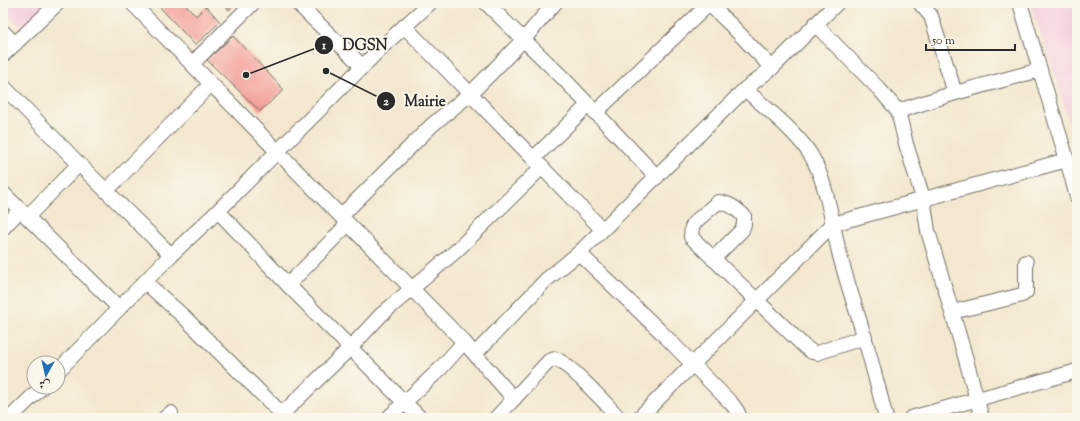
<svg xmlns="http://www.w3.org/2000/svg" width="1080" height="421" viewBox="0 0 1080 421" font-family="'Sorts Mill Goudy',Amiri,serif">
  <style>
    .built { fill: #f4cfdc }
    .building { fill: #f39f98 }
    .lines { fill: none; stroke-linecap: round; stroke-linejoin: round }
    .minor-casing { stroke: #716d64; stroke-width: 16 }
    .minor { stroke: #fff; stroke-width: 14 }
    .leader { fill: none; stroke: #2b2b2b; stroke-width: 1.5 }
    .callout-dot { fill: #2b2b2b; stroke: #fbf7ec; stroke-width: 1.5 }
    .mark-label { font-size: 12px; text-anchor: middle; font-weight: bold; fill: #fff }
    .callout-label { font-size: 15px; text-anchor: middle; font-weight: bold; fill: #2b2b2b; stroke: #fbf7ec; stroke-width: 4; stroke-linejoin: round; paint-order: stroke }
  </style>
  <rect width="100%" height="100%" fill="#fbf7ec"/>
  <filter id="ink" filterUnits="userSpaceOnUse"><feTurbulence type="fractalNoise" baseFrequency=".025" numOctaves="2"/><feDisplacementMap in="SourceGraphic" scale="8" xChannelSelector="R" yChannelSelector="G"/><feConvolveMatrix kernelMatrix="1 2 1 2 8 2 1 2 1" color-interpolation-filters="sRGB"/></filter>
  <filter id="wash" filterUnits="userSpaceOnUse"><feTurbulence type="fractalNoise" baseFrequency=".012" numOctaves="4" result="noise"/><feDisplacementMap in="SourceGraphic" scale="16" xChannelSelector="R" yChannelSelector="G"/><feGaussianBlur stdDeviation="0.9" result="paint"/><feColorMatrix in="noise" values="0 0 0 0 0 0 0 0 0 0 0 0 0 0 0 0 0 1.4 0 .05"/><feComposite in="paint" operator="in"/></filter>
  <g filter="url(#wash)">
    <rect width="100%" height="100%" fill="#f3e8cf"/>
    <g class="built">
      <path d="M3 3H50L23 29 3 9Z"/>
      <path d="M1029 3H1077V149L1049 56Z"/>
    </g>
    <g id="blocks">
      <g class="building">
        <path d="M156 3H184L196 16 206 6 220 22 195 45Z"/>
        <path d="M222 3H235L229 10Z"/>
        <path d="M233 36 284 90 260 111 207 60Z"/>
      </g>
    </g>
  </g>
  <g filter="url(#ink)">
    <use href="#blocks" fill-opacity="0" stroke="#716d64" stroke-width="1"/>
    <g class="lines">
      <g class="minor-casing">
        <g id="minor">
          <path d="M132 3 464 342 514 399"/>
          <path d="M297 3 363 67"/>
          <path d="M486 3 563 78 657 177"/>
          <path d="M708 3 731 25 772 68"/>
          <path d="M920 3 931 16 955 93"/>
          <path d="M815 24 879 89 898 111 906 144 923 198 928 231 965 356 982 418"/>
          <path d="M404 26 602 229"/>
          <path d="M3 32 15 44"/>
          <path d="M3 55 58 3"/>
          <path d="M192 64 253 3"/>
          <path d="M1040 70 1067 160"/>
          <path d="M3 86 79 164 171 255"/>
          <path d="M745 89C765 108 801 135 813 159 827 185 832 223 839 252 846 280 856 308 864 336 872 363 879 391 886 418"/>
          <path d="M898 111 955 93 1040 70 1020 3"/>
          <path d="M595 113 710 3"/>
          <path d="M534 158 588 105"/>
          <path d="M106 191 211 84"/>
          <path d="M3 193 119 308"/>
          <path d="M218 211 288 285 420 418"/>
          <path d="M341 216 432 125 470 94 493 71 524 39 555 3"/>
          <path d="M27 217 79 164"/>
          <path d="M3 228 20 210"/>
          <path d="M579 253 661 332 732 404 737 411 740 418"/>
          <path d="M713 259 742 230 744 224V216C736 209 730 203 718 202L695 222 692 227 691 237 805 347 812 352 817 353 865 337"/>
          <path d="M145 282 183 316 286 418"/>
          <path d="M288 285 348 224"/>
          <path d="M952 312 1022 295 1026 292V262"/>
          <path d="M475 354 546 280 579 253 745 89 772 68 837 3"/>
          <path d="M58 371 171 255 218 211 383 46 430 3"/>
          <path d="M282 414 351 347 381 315 456 251 542 167"/>
          <path d="M10 418 42 387"/>
          <path d="M165 418 171 413"/>
          <path d="M388 418 440 369 464 342"/>
          <path d="M496 418 549 361C551 361 553 359 555 359 565 359 611 409 619 418"/>
          <path d="M639 418 833 224 1067 160 1077 197"/>
          <path d="M911 418 1077 371"/>
        </g>
      </g>
      <use href="#minor" class="minor"/>
    </g>
  </g>
  <path class="leader" d="M246 75L324 45M326 71L386 101"/>
  <g class="callout-dot">
    <circle cx="246" cy="75" r="4"/>
    <circle cx="326" cy="71" r="4"/>
    <circle cx="324" cy="45" r="10"/>
    <circle cx="386" cy="101" r="10"/>
  </g>
  <g class="mark-label">
    <text x="324" y="49">1</text>
    <text x="386" y="105">2</text>
  </g>
  <g class="callout-label">
    <text x="365" y="50">DGSN</text>
    <text x="425" y="106">Mairie</text>
  </g>
  <rect width="1080" height="421" fill="none" stroke="#fbf7ec" stroke-width="16"/>
  <g transform="translate(46 375) rotate(188)"><circle r="19" fill="#fbf7ec" stroke="#a8a59f"/>
  <path d="M0-3L7 15L0 10L-7 15Z" fill="#1f6fb2"/>
  <text y="-6" font-size="11" font-weight="bold" text-anchor="middle" fill="#2b2b2b">ش</text>
  </g>
  <path d="M926 44v6h89v-6" fill="none" stroke="#2b2b2b" stroke-width="2"/>
  <text x="932" y="44" font-size="12" fill="#2b2b2b" stroke="#fbf7ec" stroke-width="3" paint-order="stroke">50 m</text>
</svg>
